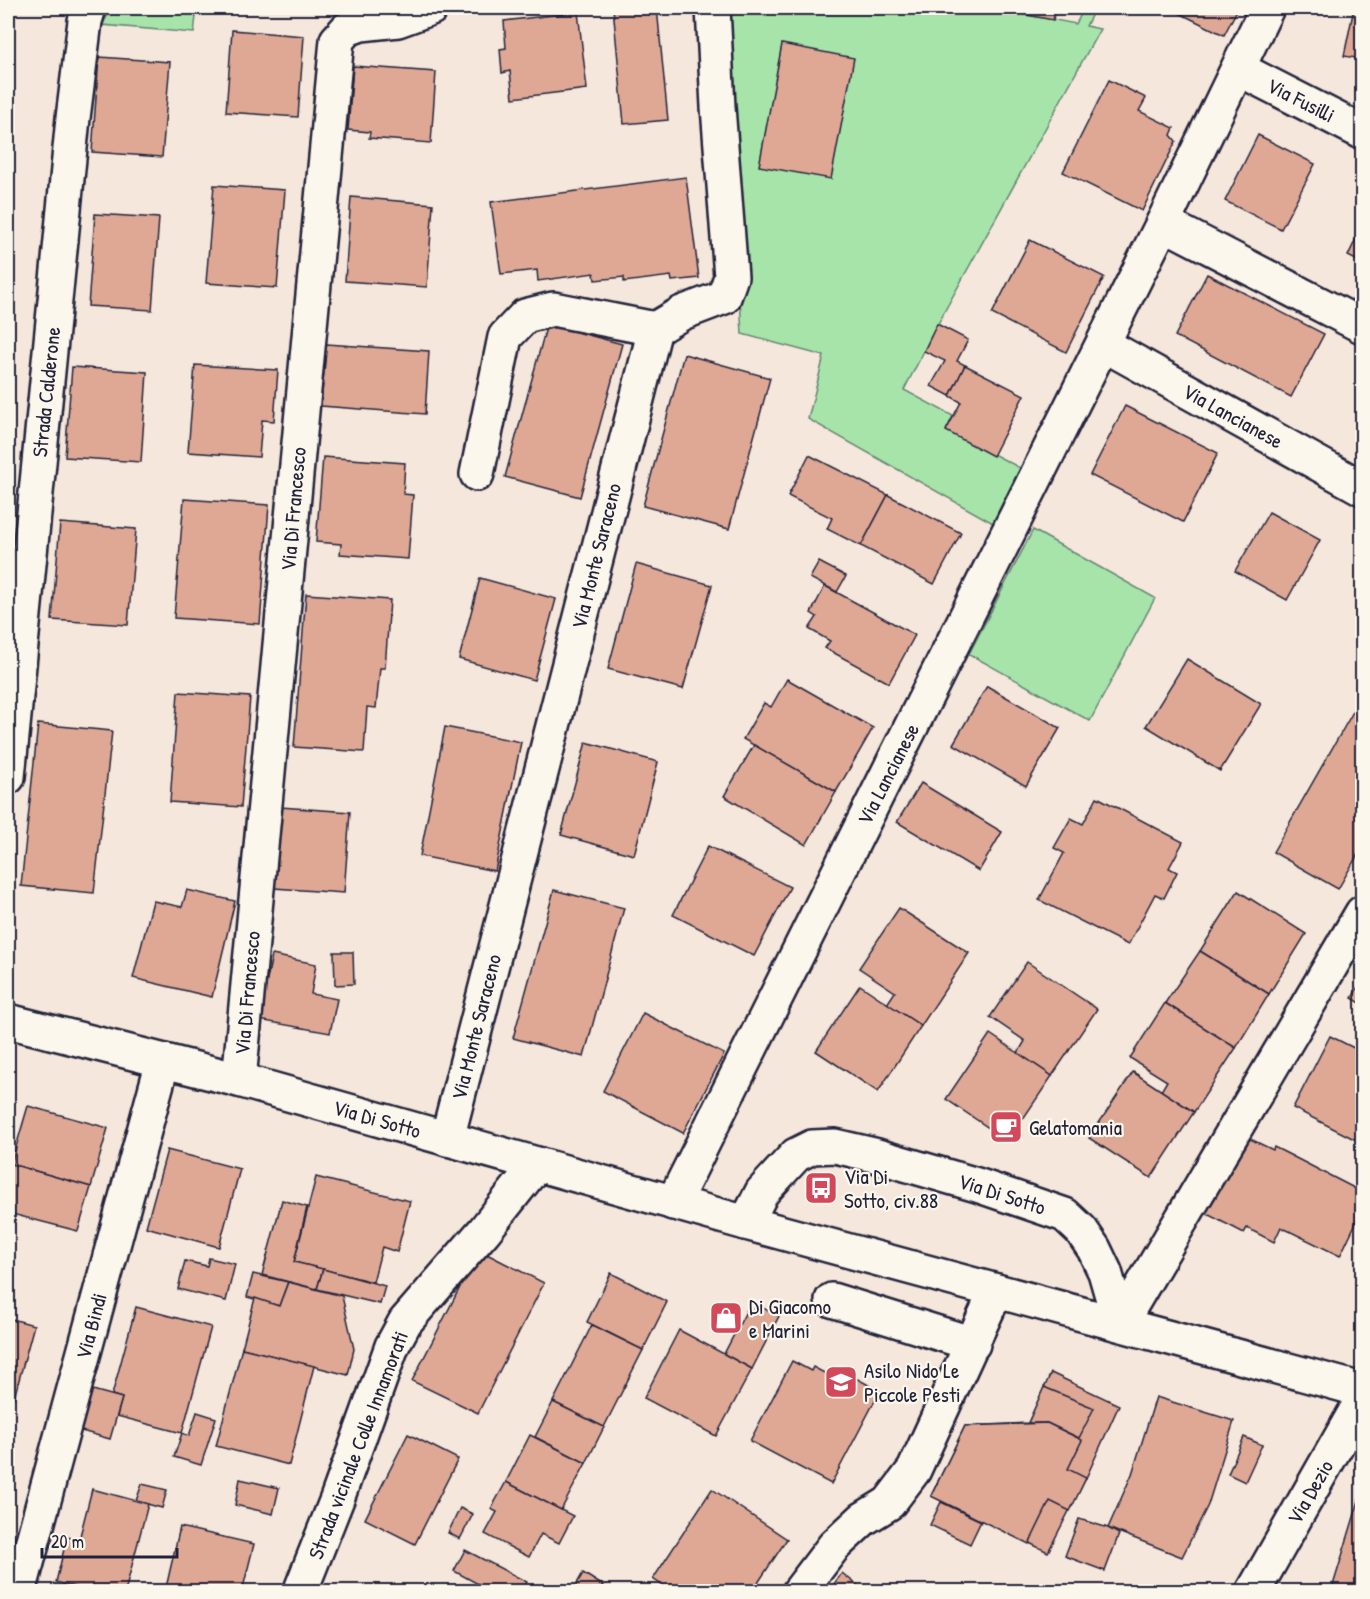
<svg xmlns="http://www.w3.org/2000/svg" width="1370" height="1599" viewBox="0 0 1370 1599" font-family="'Patrick Hand',sans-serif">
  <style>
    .green { fill: #a7e4aa; stroke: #648372; stroke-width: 1.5 }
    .building { fill: #dfa895; stroke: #22223b; stroke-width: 1.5 }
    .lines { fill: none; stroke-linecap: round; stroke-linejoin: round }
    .minor-casing { stroke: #22223b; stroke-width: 38 }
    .path { stroke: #22223b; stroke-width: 4; stroke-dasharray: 1.5 4.5; stroke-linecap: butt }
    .minor { stroke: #fbf7ec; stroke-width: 33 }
    .labels { text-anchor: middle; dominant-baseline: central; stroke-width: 4.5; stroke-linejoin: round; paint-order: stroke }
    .street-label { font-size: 21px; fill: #22223b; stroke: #fbf7ec }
    .poi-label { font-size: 21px; fill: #22223b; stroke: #fbf7ec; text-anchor: start }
  </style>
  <rect width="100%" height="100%" fill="#f5e7db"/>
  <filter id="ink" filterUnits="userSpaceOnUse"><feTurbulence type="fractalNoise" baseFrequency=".0167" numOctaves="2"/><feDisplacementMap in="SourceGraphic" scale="12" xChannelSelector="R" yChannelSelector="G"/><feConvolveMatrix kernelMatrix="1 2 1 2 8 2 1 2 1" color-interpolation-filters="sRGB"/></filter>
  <g filter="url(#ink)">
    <g class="green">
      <path d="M112 8H197L194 33 102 25Z"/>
      <path d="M724 8H990L1076 24 1084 8H1095L1086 26 1100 29 943 314 904 390 953 416 946 430 1030 473 1000 527 808 419 824 356 742 334Z"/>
      <path d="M1033 530 1155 598 1090 721 969 654Z"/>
    </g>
    <g class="building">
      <path d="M600 8H657L668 120 624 124 613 8Z"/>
      <path d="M990 8H1056L1053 20Z"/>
      <path d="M1169 8H1238L1224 35Z"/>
      <path d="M1354 8H1362V59L1344 56Z"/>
      <path d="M578 12 587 89 513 98 510 71 502 73 500 49 506 48 504 21Z"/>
      <path d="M232 30 304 36 298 117 226 112Z"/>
      <path d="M782 44 854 58 831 179 759 166Z"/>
      <path d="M99 57 170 62 162 157 92 152Z"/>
      <path d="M353 66 436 72 431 143 369 138 370 132 348 130Z"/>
      <path d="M1109 80 1146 98 1139 111 1174 128 1171 135 1176 141 1142 211 1063 172Z"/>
      <path d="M1258 135 1315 164 1281 229 1225 201Z"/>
      <path d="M686 177 699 278 672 281 671 276 624 282V277L595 280 594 273 538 281 537 270 501 274 491 202Z"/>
      <path d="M214 185 285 190 277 288 206 283Z"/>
      <path d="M351 197 433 204 427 287 345 281Z"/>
      <path d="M95 214 159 218 152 310 88 306Z"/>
      <path d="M1362 226V263L1348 256Z"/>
      <path d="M1030 240 1104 277 1066 352 992 314Z"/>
      <path d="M1207 274 1324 334 1291 397 1175 336Z"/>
      <path d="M547 324 622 344 580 497 505 477Z"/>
      <path d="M937 324 968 340 957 361 965 365 950 396 931 386 945 361 924 351Z"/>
      <path d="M326 344 429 351 425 414 321 406Z"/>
      <path d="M684 354 770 378 729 529 643 506Z"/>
      <path d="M195 365 278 370 274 421 262 420 259 457 188 452Z"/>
      <path d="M965 365 1024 395 993 456 946 431 961 402 950 396Z"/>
      <path d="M72 367 147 372 141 462 65 457Z"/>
      <path d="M1125 406 1218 453 1183 522 1090 475Z"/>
      <path d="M809 455 888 495 861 546 827 529 832 518 788 496Z"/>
      <path d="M323 457 405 463 403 494 413 495 408 559 340 554 341 544 316 542Z"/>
      <path d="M888 495 961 533 934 584 861 546Z"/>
      <path d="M184 499 269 505 260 624 174 618Z"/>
      <path d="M1269 512 1320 540 1287 600 1235 571Z"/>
      <path d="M60 523 136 529 128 625 52 620Z"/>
      <path d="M819 562 846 576 837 592 810 578Z"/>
      <path d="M636 564 712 585 683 689 608 669Z"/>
      <path d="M480 578 556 599 534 680 459 659Z"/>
      <path d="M825 586 915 635 889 683 825 648 830 641 809 629 817 617 811 613Z"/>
      <path d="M306 594 390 600 385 668H380L376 708 367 707 364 752 294 747Z"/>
      <path d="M1187 659 1261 704 1220 771 1146 726Z"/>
      <path d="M787 679 873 728 836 792 743 739 764 703 771 707Z"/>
      <path d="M987 686 1060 728 1026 786 953 744Z"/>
      <path d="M178 692 250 697 241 807 170 802Z"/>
      <path d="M1362 696V847L1338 889 1273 852Z"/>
      <path d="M38 724 112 731 94 893 21 886Z"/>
      <path d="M445 727 521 742 495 871 420 856Z"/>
      <path d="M586 742 658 762 634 855 561 835Z"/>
      <path d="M754 745 836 792 806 845 724 796Z"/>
      <path d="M921 783 1002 832 979 871 897 822Z"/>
      <path d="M1097 797 1183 842 1169 868 1177 872 1164 898 1155 894 1128 945 1039 900 1064 853 1054 848 1071 818 1083 824Z"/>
      <path d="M280 807 350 812 344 893 274 888Z"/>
      <path d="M708 846 790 887 754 956 673 915Z"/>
      <path d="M187 890 235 901 212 997 133 978 153 901 182 907Z"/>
      <path d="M554 890 624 908 584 1057 513 1038Z"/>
      <path d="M1238 891 1306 934 1269 994 1200 951Z"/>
      <path d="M899 908 969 953 921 1026 887 1004 895 992 859 968Z"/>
      <path d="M1200 951 1269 994 1236 1048 1165 1003Z"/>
      <path d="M334 952H353L354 984 335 985Z"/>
      <path d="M272 955 316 964 311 994 337 999 330 1033 259 1020Z"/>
      <path d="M1027 962 1097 1009 1052 1076 1018 1053 1025 1041 990 1017Z"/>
      <path d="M1362 980V1004L1352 998Z"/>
      <path d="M860 985 921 1026 878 1092 816 1051Z"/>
      <path d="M1165 1003 1236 1048 1194 1112 1161 1091 1167 1081 1130 1058Z"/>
      <path d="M643 1013 724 1054 683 1133 603 1091Z"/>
      <path d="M990 1034 1052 1076 1008 1141 946 1099Z"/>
      <path d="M1330 1036 1362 1052V1143L1293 1108Z"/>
      <path d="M1133 1072 1194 1112 1151 1178 1089 1138Z"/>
      <path d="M28 1106 108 1128 91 1187 11 1164Z"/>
      <path d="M1242 1135 1273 1150 1274 1147 1284 1152 1362 1192V1210L1340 1256 1281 1227 1274 1242 1247 1228 1244 1233 1203 1212Z"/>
      <path d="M167 1150 240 1169 219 1247 146 1227Z"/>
      <path d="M11 1164 91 1187 78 1231 8 1213V1179Z"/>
      <path d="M316 1177 410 1201 397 1252 382 1247 373 1282 294 1262Z"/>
      <path d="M282 1200 307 1207 294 1262 323 1269 317 1289 262 1275Z"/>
      <path d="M479 1250 544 1283 478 1413 412 1381Z"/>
      <path d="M209 1258 235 1264 226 1301 178 1289 185 1261 207 1266Z"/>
      <path d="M323 1269 385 1286 380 1304 317 1289Z"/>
      <path d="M611 1273 667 1302 643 1350 587 1322Z"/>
      <path d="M253 1274 288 1282 279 1306 247 1297Z"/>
      <path d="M288 1282 342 1296 354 1349 348 1375 242 1348 255 1298 279 1306Z"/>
      <path d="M751 1302 779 1316 752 1369 724 1354Z"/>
      <path d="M136 1307 211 1327 182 1433 117 1416 122 1398 112 1395Z"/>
      <path d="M8 1318 34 1325 14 1398 8 1396Z"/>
      <path d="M592 1325 643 1350 604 1427 553 1402Z"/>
      <path d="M679 1330 752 1369 716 1436 644 1398Z"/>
      <path d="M242 1348 314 1366 289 1465 216 1446Z"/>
      <path d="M792 1361 811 1371 813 1367 832 1377 837 1368 880 1391 831 1484 750 1441Z"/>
      <path d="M1051 1373 1119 1405 1086 1478 1048 1552 931 1496 965 1426 1028 1423Z"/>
      <path d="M1044 1387 1094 1408 1079 1438 1047 1423H1028Z"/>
      <path d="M89 1389 122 1398 110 1439 78 1430Z"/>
      <path d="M1156 1397 1234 1421 1208 1505 1182 1557 1108 1528 1132 1474Z"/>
      <path d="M553 1402 604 1427 586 1463 535 1437Z"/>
      <path d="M197 1412 216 1418 201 1465 174 1457 182 1433 189 1436Z"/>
      <path d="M1047 1423 1082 1440 1068 1469 1086 1478 1070 1511 1050 1501 1029 1544 931 1496 965 1426Z"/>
      <path d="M408 1434 458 1459 415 1544 365 1519Z"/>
      <path d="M530 1435 586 1463 561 1510 506 1482Z"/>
      <path d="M1244 1437 1262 1445 1245 1482 1228 1474Z"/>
      <path d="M240 1479 279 1488 273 1514 235 1505Z"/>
      <path d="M506 1482 573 1516 559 1543 541 1534 529 1557 485 1534 497 1512 491 1509Z"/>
      <path d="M142 1484 167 1490 162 1508 136 1501Z"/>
      <path d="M92 1489 148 1504 125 1592H93L56 1582 67 1537 79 1540Z"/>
      <path d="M712 1489 787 1539 752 1592H672L653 1579Z"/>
      <path d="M1361 1494 1362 1592H1331Z"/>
      <path d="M941 1502 981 1521 970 1544 930 1525Z"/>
      <path d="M460 1508 473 1514 460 1539 448 1533Z"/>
      <path d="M1079 1519 1108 1528 1119 1534 1105 1571 1065 1556Z"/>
      <path d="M180 1527 254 1544 242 1592H165Z"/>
      <path d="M465 1550 527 1582 522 1592H493L454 1571Z"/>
      <path d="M583 1573 613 1592H572Z"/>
      <path d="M842 1573 866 1592H828Z"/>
      <path d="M1002 1585 1012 1592H998Z"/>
    </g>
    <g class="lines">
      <g class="minor-casing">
        <g id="minor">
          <path d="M1239 69 1362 132"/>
          <path d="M1163 223 1362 326"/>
          <path d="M1103 344 1362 488"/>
          <path d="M477 474 505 337 525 316 553 309 655 329"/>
          <path d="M8 777 73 118 85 21 89 8"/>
          <path d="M8 1021 239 1080 746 1223 1362 1390"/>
          <path d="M239 1080 337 40 347 29 361 24 398 20 431 8"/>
          <path d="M447 1139 655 329 682 313 724 297 731 277 718 107 713 8"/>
          <path d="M673 1203 1163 223 1267 8"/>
          <path d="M746 1223 762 1192 796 1155 812 1147 835 1146 874 1155 977 1185 1065 1215 1081 1230 1094 1249 1105 1272 1120 1324"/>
          <path d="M832 1300 973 1344"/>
          <path d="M1120 1324 1362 913"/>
          <path d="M19 1592 163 1061"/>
          <path d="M300 1592 337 1499 392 1346 405 1322 484 1231 537 1164"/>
          <path d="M799 1592 834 1546 863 1519 889 1503 914 1470 996 1291"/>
          <path d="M1253 1592 1357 1409 1362 1390"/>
        </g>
      </g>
      <path class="path" d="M158 8 164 9V8"/>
      <use href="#minor" class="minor"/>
    </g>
  </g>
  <defs>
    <g id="cafe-square" transform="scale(1.725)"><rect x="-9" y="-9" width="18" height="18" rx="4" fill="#d1495b" stroke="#fbf7ec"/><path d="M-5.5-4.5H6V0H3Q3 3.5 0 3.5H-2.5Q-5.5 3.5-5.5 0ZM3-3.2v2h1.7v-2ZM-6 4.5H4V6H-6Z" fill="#fff"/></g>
    <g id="bus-square" transform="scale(1.725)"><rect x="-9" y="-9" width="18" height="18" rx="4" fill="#d1495b" stroke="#fbf7ec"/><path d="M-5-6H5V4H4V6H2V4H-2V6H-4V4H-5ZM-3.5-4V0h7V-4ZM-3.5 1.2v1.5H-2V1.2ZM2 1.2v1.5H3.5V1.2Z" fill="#fff"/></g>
    <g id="shop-square" transform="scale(1.725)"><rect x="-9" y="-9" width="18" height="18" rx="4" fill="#d1495b" stroke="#fbf7ec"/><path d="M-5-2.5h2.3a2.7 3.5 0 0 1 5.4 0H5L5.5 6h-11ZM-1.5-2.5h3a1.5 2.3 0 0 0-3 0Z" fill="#fff"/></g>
    <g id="school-square" transform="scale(1.725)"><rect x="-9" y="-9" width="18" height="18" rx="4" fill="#d1495b" stroke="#fbf7ec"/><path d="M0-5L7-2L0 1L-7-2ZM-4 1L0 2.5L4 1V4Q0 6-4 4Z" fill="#fff"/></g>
  </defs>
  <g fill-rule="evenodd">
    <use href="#cafe-square" x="1006" y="1127"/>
    <use href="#bus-square" x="821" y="1188"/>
    <use href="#shop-square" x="726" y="1318"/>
    <use href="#school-square" x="841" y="1382"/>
  </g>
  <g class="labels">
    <g class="street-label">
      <text transform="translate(1301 100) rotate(27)">Via Fusilli</text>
      <text transform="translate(46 392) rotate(-84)">Strada Calderone</text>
      <text transform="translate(1233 416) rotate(29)">Via Lancianese</text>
      <text transform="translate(293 509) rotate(-85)">Via Di Francesco</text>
      <text transform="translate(596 556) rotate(-76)">Via Monte Saraceno</text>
      <text transform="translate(888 774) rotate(-63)">Via Lancianese</text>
      <text transform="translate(247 993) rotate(-85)">Via Di Francesco</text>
      <text transform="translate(476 1027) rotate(-76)">Via Monte Saraceno</text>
      <text transform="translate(377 1119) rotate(16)">Via Di Sotto</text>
      <text transform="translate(1002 1194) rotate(18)">Via Di Sotto</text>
      <text transform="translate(91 1326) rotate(-75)">Via Bindi</text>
      <text transform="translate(358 1445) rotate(-69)">Strada vicinale Colle Innamorati</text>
      <text transform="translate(1310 1492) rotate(-60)">Via Dezio</text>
    </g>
    <g class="poi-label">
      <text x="1029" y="1127">Gelatomania</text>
      <text x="844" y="1176">Via Di<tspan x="844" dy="24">Sotto, civ.88</tspan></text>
      <text x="749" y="1306">Di Giacomo<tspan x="749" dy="24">e Marini</tspan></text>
      <text x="864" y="1370">Asilo Nido Le<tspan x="864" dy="24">Piccole Pesti</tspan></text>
    </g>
  </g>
  <rect width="1370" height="1599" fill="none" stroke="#fbf7ec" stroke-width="30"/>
  <rect x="15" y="15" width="1340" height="1569" fill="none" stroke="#22223b" stroke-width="2" filter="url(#ink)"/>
  <path d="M42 1548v9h135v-9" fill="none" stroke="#22223b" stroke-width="3"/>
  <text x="51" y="1548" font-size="18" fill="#22223b" stroke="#fbf7ec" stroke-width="4.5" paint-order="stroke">20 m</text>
</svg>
